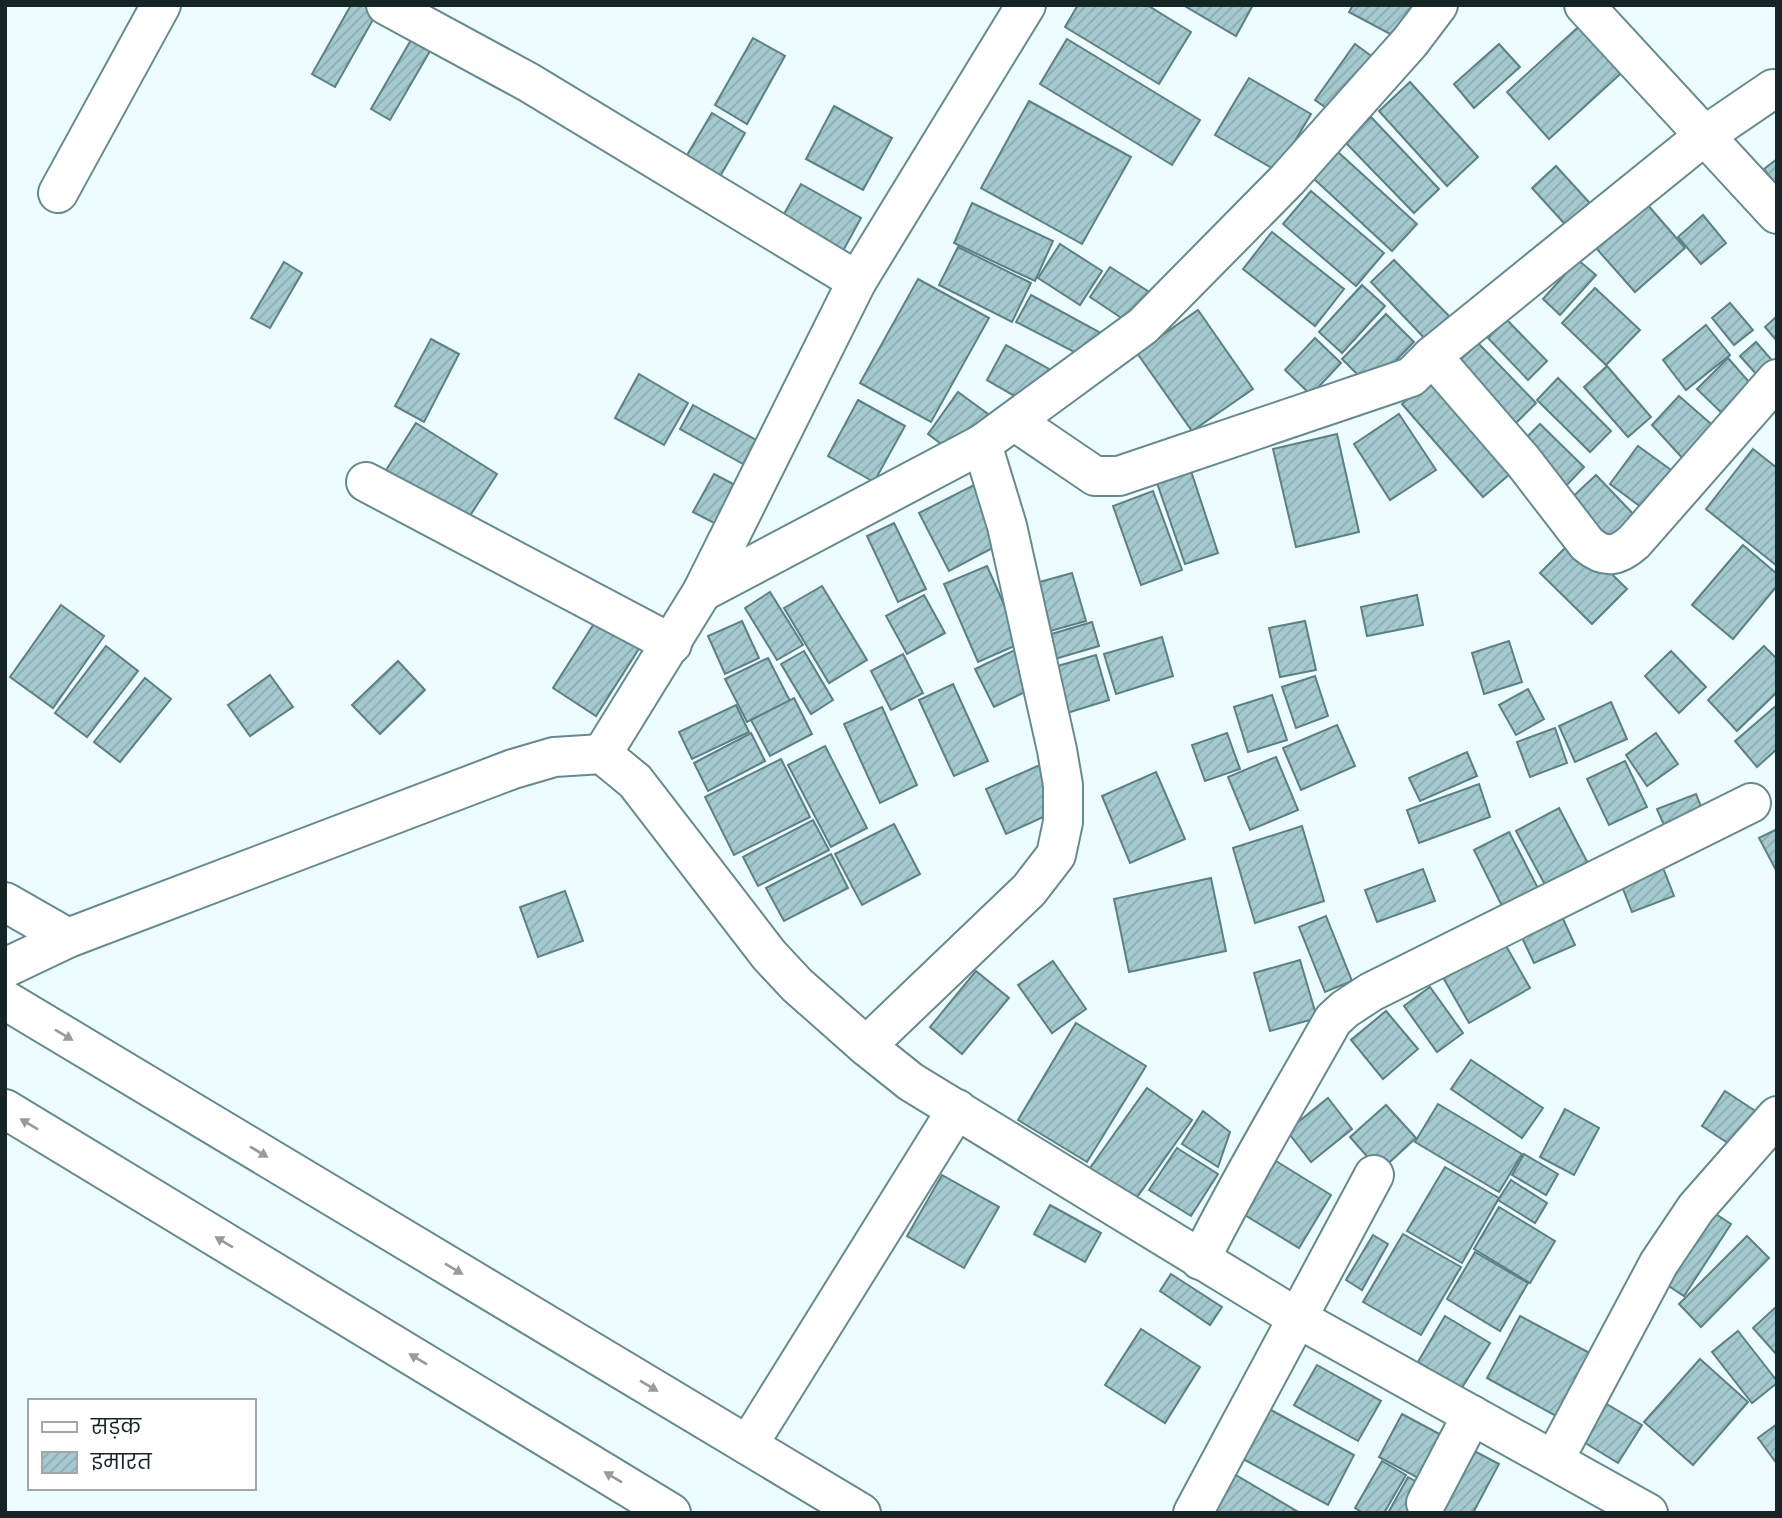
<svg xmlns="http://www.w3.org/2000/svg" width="1782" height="1518" viewBox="0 0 1782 1518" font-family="Poppins,'Noto Sans Devanagari',sans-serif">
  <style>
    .building { fill: url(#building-hatch); stroke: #5d8085; stroke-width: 2 }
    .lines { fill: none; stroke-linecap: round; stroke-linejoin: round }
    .minor-casing { stroke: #678a8f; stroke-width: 42 }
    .minor { stroke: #fff; stroke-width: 38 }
    .oneway { fill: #969c9d }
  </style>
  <defs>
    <pattern id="building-hatch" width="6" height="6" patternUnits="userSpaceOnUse" patternTransform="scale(1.75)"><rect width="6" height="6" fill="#a4c9ce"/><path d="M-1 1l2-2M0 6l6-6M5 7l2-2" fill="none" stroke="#8cacb1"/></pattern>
  </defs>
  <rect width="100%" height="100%" fill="#edfcfe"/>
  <g class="building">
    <path d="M351 5H371L379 9 335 87 312 74Z"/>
    <path d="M1078 5H1147L1191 32 1159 84 1065 27Z"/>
    <path d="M1183 5H1253L1236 36Z"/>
    <path d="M1353 5H1424L1405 42 1349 12Z"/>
    <path d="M1586 20 1628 67 1549 139 1507 92Z"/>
    <path d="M415 33 434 44 390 120 371 109Z"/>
    <path d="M753 38 785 56 747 124 715 105Z"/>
    <path d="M1067 39 1200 120 1172 165 1040 84Z"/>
    <path d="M1355 44 1378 61 1338 116 1315 100Z"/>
    <path d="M1499 44 1520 67 1474 108 1454 84Z"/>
    <path d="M1249 78 1311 114 1277 171 1215 135Z"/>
    <path d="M1410 82 1478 157 1447 186 1379 111Z"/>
    <path d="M1029 101 1131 157 1082 244 981 188Z"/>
    <path d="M834 106 892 138 863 190 806 159Z"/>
    <path d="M712 113 745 133 714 187 680 167Z"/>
    <path d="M1371 117 1439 189 1414 213 1345 142Z"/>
    <path d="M1338 152 1417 224 1392 251 1314 179Z"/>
    <path d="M1777 159V186L1764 169Z"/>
    <path d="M1556 166 1597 211 1573 233 1532 188Z"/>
    <path d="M801 184 861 218 838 260 777 226Z"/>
    <path d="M1311 191 1384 253 1356 286 1283 224Z"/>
    <path d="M972 203 1053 241 1035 281 954 243Z"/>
    <path d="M1646 203 1685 248 1635 292 1596 248Z"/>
    <path d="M1703 215 1726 243 1701 264 1678 237Z"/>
    <path d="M1272 232 1344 289 1315 326 1243 269Z"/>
    <path d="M1060 244 1102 271 1080 305 1038 278Z"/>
    <path d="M958 247 1031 283 1012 322 939 285Z"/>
    <path d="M1394 260 1454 321 1430 344 1371 282Z"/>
    <path d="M1578 260 1596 275 1560 315 1543 299Z"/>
    <path d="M284 262 302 273 270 328 251 318Z"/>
    <path d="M1110 267 1151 293 1129 323 1090 297Z"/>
    <path d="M918 279 989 318 931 422 860 383Z"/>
    <path d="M1362 285 1385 306 1342 353 1319 332Z"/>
    <path d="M1595 288 1640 330 1606 365 1562 323Z"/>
    <path d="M1031 295 1101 333 1084 357 1016 322Z"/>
    <path d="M1730 303 1753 330 1734 345 1712 318Z"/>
    <path d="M1198 310 1253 389 1192 431 1137 353Z"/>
    <path d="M1386 314 1414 342 1370 387 1342 359Z"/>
    <path d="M1777 316V341L1765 327Z"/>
    <path d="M1506 319 1547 361 1528 380 1488 338Z"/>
    <path d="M1706 325 1730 355 1686 390 1663 360Z"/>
    <path d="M1315 338 1341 363 1311 395 1285 370Z"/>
    <path d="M431 339 459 354 424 422 395 406Z"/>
    <path d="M1756 342 1777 366 1766 385 1740 356Z"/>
    <path d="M1478 343 1536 403 1510 429 1451 369Z"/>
    <path d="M1006 345 1049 369 1030 405 987 380Z"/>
    <path d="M1728 358 1756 390 1730 421 1697 389Z"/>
    <path d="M1607 366 1651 417 1628 437 1584 387Z"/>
    <path d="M639 374 688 403 664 445 615 418Z"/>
    <path d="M1437 374 1517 468 1483 497 1402 404Z"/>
    <path d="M1558 378 1611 431 1590 452 1537 400Z"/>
    <path d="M958 392 988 414 956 455 928 434Z"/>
    <path d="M1679 396 1718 430 1686 462 1652 425Z"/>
    <path d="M858 400 905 426 874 482 828 456Z"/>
    <path d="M693 405 756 440 743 464 680 429Z"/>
    <path d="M1399 414 1436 470 1390 500 1354 444Z"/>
    <path d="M416 423 497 474 464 525 383 475Z"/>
    <path d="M1540 424 1584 467 1561 491 1517 447Z"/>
    <path d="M1337 434 1359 532 1296 547 1273 449Z"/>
    <path d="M1638 446 1682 478 1653 516 1610 484Z"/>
    <path d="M1753 449 1777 468V566L1706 509Z"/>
    <path d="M1191 471 1218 553 1185 564 1157 483Z"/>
    <path d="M714 474 737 486 716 524 693 512Z"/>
    <path d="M1596 475 1639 520 1607 551 1564 505Z"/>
    <path d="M976 484 1006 541 949 571 919 513Z"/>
    <path d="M1153 491 1182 570 1141 585 1113 506Z"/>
    <path d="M894 523 926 589 898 602 867 536Z"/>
    <path d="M1575 538 1627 589 1592 624 1540 573Z"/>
    <path d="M1743 545 1777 574V586L1733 639 1692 605Z"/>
    <path d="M987 566 1021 643 978 662 944 584Z"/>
    <path d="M1072 573 1086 621 1043 633 1029 585Z"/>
    <path d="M822 586 867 660 829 683 784 608Z"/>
    <path d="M770 592 803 645 777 660 745 608Z"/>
    <path d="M924 595 945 633 907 654 886 616Z"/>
    <path d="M1417 595 1423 625 1367 636 1361 607Z"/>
    <path d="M61 605 104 636 53 708 10 677Z"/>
    <path d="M597 619 640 647 596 716 553 688Z"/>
    <path d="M742 621 759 658 725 674 708 636Z"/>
    <path d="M1305 621 1316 670 1280 677 1269 628Z"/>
    <path d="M1092 622 1099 646 1048 661 1041 637Z"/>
    <path d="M1162 637 1173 676 1116 694 1104 654Z"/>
    <path d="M1509 641 1522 682 1484 694 1472 653Z"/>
    <path d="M106 646 138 671 87 737 55 713Z"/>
    <path d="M1764 646 1777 659V692L1737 731 1708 700Z"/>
    <path d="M1017 649 1035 687 994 707 975 669Z"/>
    <path d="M804 651 833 700 811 714 781 664Z"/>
    <path d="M1671 651 1706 687 1679 713 1645 676Z"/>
    <path d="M903 654 923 693 891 710 871 671Z"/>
    <path d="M1096 655 1109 700 1067 713 1054 667Z"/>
    <path d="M768 658 790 701 747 722 725 679Z"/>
    <path d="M398 661 425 690 380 734 352 705Z"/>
    <path d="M270 675 293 707 250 736 228 705Z"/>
    <path d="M1315 676 1328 716 1296 728 1282 687Z"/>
    <path d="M145 678 171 699 120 762 94 742Z"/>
    <path d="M953 684 988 761 954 776 919 700Z"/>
    <path d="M1528 689 1544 719 1516 735 1499 705Z"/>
    <path d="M1272 695 1287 740 1248 752 1234 707Z"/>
    <path d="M794 698 812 734 770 756 751 720Z"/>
    <path d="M1611 702 1627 739 1575 762 1559 726Z"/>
    <path d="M736 705 749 732 692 759 679 732Z"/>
    <path d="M1777 705V749L1757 767 1735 741Z"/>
    <path d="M882 707 917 785 880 803 844 724Z"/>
    <path d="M1337 725 1355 766 1301 790 1283 748Z"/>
    <path d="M1555 728 1567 763 1530 777 1517 742Z"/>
    <path d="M751 733 765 761 708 791 694 763Z"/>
    <path d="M1227 733 1240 769 1205 781 1192 745Z"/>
    <path d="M1656 733 1678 764 1647 786 1626 755Z"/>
    <path d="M825 746 867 828 831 847 788 765Z"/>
    <path d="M1467 752 1477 776 1420 801 1409 778Z"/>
    <path d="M1276 757 1298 810 1250 830 1228 777Z"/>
    <path d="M781 759 810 817 734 855 705 797Z"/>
    <path d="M1625 761 1647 807 1609 825 1587 779Z"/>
    <path d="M1042 764 1061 809 1006 834 986 789Z"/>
    <path d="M1156 772 1185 839 1130 863 1102 796Z"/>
    <path d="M1479 784 1490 817 1419 843 1407 810Z"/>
    <path d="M1696 794 1706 819 1668 834 1657 809Z"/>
    <path d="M1559 808 1592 871 1550 894 1516 831Z"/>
    <path d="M813 820 829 850 758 886 743 857Z"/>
    <path d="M894 824 920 874 862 905 835 854Z"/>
    <path d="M1302 826 1324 901 1255 923 1233 848Z"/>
    <path d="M1777 829V872L1759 838Z"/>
    <path d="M1509 832 1543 898 1507 916 1474 850Z"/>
    <path d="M831 854 848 888 784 921 766 888Z"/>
    <path d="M1660 860 1674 896 1632 912 1618 876Z"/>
    <path d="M1423 869 1435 901 1377 922 1365 890Z"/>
    <path d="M1211 878 1226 951 1129 972 1114 899Z"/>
    <path d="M565 891 583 941 538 957 520 907Z"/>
    <path d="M1558 908 1575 945 1534 963 1517 927Z"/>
    <path d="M1326 916 1352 981 1325 992 1299 927Z"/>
    <path d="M1501 937 1530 988 1469 1023 1440 972Z"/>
    <path d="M1300 960 1317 1018 1270 1031 1254 973Z"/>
    <path d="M1053 961 1086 1009 1052 1033 1018 985Z"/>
    <path d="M976 971 1009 998 962 1054 930 1027Z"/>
    <path d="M1430 987 1463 1033 1437 1052 1404 1006Z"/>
    <path d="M1386 1011 1418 1049 1383 1079 1351 1040Z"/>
    <path d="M1076 1023 1146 1066 1087 1162 1018 1120Z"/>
    <path d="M1471 1060 1543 1108 1522 1138 1451 1089Z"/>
    <path d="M1147 1088 1192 1120 1135 1200 1090 1168Z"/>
    <path d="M1725 1091 1763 1116 1740 1151 1702 1126Z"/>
    <path d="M1328 1098 1352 1129 1311 1162 1287 1131Z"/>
    <path d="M1438 1104 1522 1154 1499 1192 1415 1142Z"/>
    <path d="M1386 1105 1416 1138 1380 1171 1350 1137Z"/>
    <path d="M1565 1109 1599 1128 1574 1175 1540 1157Z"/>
    <path d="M1203 1111 1230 1132 1218 1167 1182 1144Z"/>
    <path d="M1177 1148 1218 1174 1191 1216 1149 1190Z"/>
    <path d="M1524 1154 1558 1174 1546 1195 1512 1175Z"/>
    <path d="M1276 1161 1331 1195 1299 1248 1243 1214Z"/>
    <path d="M1445 1167 1499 1198 1462 1263 1407 1231Z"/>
    <path d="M942 1175 999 1207 964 1268 907 1236Z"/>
    <path d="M1511 1180 1547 1203 1535 1223 1498 1200Z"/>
    <path d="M1050 1205 1101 1233 1085 1262 1034 1234Z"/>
    <path d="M1702 1205 1731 1224 1684 1296 1655 1277Z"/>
    <path d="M1499 1207 1555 1241 1530 1283 1474 1249Z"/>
    <path d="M1403 1234 1461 1267 1421 1335 1363 1302Z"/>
    <path d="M1373 1235 1388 1244 1362 1290 1346 1280Z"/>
    <path d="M1747 1236 1769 1258 1701 1327 1679 1304Z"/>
    <path d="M1475 1252 1528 1283 1500 1331 1447 1299Z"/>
    <path d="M1171 1274 1222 1307 1210 1325 1160 1291Z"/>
    <path d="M1777 1306V1355L1753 1328Z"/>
    <path d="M1445 1316 1490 1343 1461 1389 1418 1362Z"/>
    <path d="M1520 1316 1599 1358 1565 1421 1487 1378Z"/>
    <path d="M1141 1329 1200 1367 1165 1423 1105 1385Z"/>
    <path d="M1738 1331 1777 1381V1383L1752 1403 1712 1352Z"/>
    <path d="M1700 1359 1748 1402 1693 1465 1644 1422Z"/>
    <path d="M1317 1365 1381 1401 1358 1441 1294 1405Z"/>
    <path d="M1595 1397 1642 1425 1618 1463 1572 1435Z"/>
    <path d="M1258 1403 1354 1455 1328 1505 1230 1452Z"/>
    <path d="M1402 1414 1445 1437 1422 1480 1379 1457Z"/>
    <path d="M1777 1424V1464L1758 1438Z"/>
    <path d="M1461 1444 1499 1464 1473 1513H1423Z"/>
    <path d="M1382 1461 1406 1475 1384 1513H1363L1355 1508Z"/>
    <path d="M1224 1468 1300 1513H1201Z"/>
    <path d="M1408 1477 1431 1490 1418 1513H1388Z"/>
  </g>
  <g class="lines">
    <g class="minor-casing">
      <g id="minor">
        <path d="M386 5 528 82 857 281"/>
        <path d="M1584 5 1777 214"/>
        <path d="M58 193 161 5"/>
        <path d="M1432 356 1523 461 1587 544C1605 559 1617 557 1634 542L1777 379"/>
        <path d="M1014 421 1095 476H1119L1411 377 1432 356 1704 136 1773 89"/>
        <path d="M366 482 672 644"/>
        <path d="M702 592 982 444 1143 326 1287 180 1410 42 1438 5"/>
        <path d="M602 754 702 592 857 281 1026 5"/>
        <path d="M5 902 68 938"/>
        <path d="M5 968 68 938 513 769 554 757 602 754 635 781 769 955 797 985 866 1046 911 1082 1299 1319 1648 1513"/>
        <path d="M5 1000 861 1513"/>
        <path d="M866 1046 1029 890 1056 855 1063 822V785L1057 750 1007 526 982 444"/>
        <path d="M5 1109 671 1513"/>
        <path d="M1200 1260C1241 1178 1288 1100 1333 1020L1345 1009 1371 992 1751 803"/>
        <path d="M748 1445 957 1109"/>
        <path d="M1554 1460 1659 1263 1696 1208 1777 1116"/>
        <path d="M1426 1503 1472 1415"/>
        <path d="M1193 1513 1374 1175"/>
      </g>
    </g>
    <use href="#minor" class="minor"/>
  </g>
  <defs><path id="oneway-solid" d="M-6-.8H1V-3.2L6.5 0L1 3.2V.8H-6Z" transform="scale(1.75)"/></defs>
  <g class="oneway">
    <use href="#oneway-solid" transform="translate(64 1035) rotate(31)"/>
    <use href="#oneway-solid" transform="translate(29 1124) rotate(-149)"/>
    <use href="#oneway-solid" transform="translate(259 1152) rotate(31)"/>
    <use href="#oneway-solid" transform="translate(224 1242) rotate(-149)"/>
    <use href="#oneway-solid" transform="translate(454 1269) rotate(31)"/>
    <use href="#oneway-solid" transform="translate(418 1359) rotate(-149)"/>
    <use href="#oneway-solid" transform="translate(649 1386) rotate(31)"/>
    <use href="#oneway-solid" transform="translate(613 1477) rotate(-149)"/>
  </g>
  <rect width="1782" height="1518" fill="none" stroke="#152425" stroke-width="14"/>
  <rect x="28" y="1399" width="228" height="91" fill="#ffffff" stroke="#a1a7a8" stroke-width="2"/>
  <rect x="42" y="1422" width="35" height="10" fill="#ffffff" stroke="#a1a7a8" stroke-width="2"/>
  <text x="91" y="1434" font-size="21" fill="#152425">सड़क</text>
  <rect x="42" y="1452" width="35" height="21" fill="url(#building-hatch)" stroke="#a1a7a8" stroke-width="2"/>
  <text x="91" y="1469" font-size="21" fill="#152425">इमारत</text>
</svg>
